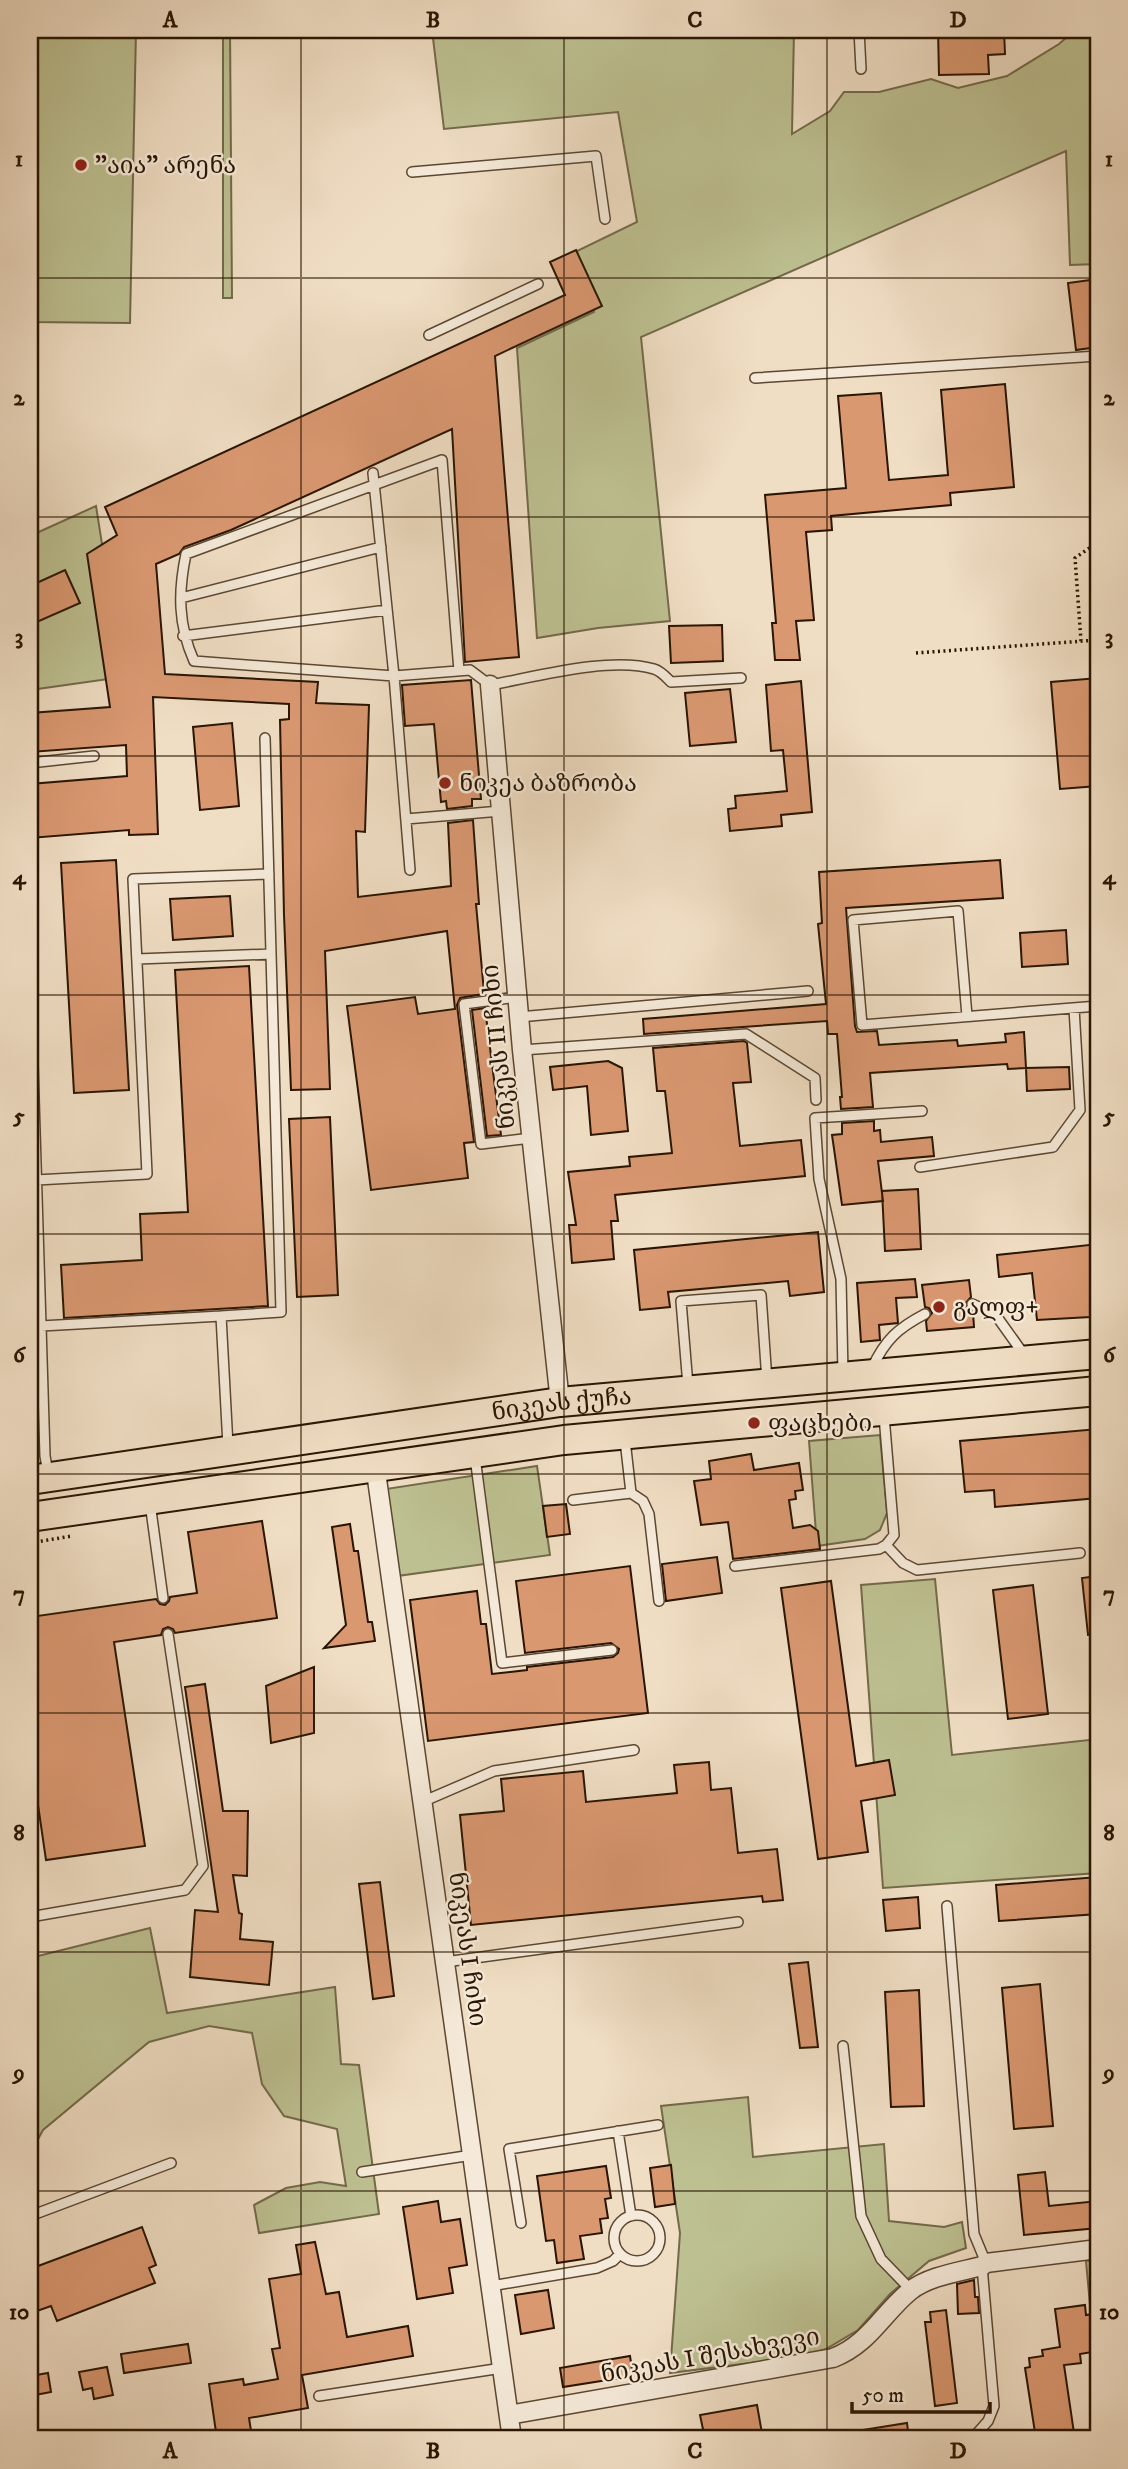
<svg xmlns="http://www.w3.org/2000/svg" width="1128" height="2469" viewBox="0 0 1128 2469" font-family="'IM FELL DW Pica','Noto Serif Georgian',serif">
<style>
.green{fill:#bdc091;stroke:#736a4a;stroke-width:2}
.building{fill:#da9871;stroke:#291502;stroke-width:2}
.lines{fill:none;stroke-linecap:round;stroke-linejoin:round}
.lane-casing{stroke:#5b4732;stroke-width:12}
.street-casing{stroke:#5b4732;stroke-width:21}
.primary-casing{stroke:#291502;stroke-width:32}
.path{stroke:#291502;stroke-width:3.5;stroke-dasharray:2 3.5;stroke-linecap:butt}
.lane{stroke:#f5ead9;stroke-width:9}
.street{stroke:#f5ead9;stroke-width:18}
.primary{stroke:#f0dec4;stroke-width:28}
.grid{fill:none;stroke:#291502;stroke-width:2;stroke-opacity:0.55}
.poi-dot{fill:#8f2418;stroke:#f5ead9;stroke-width:2.5}
.labels{text-anchor:middle;stroke-width:5;stroke-linejoin:round;paint-order:stroke}
.poi-label{font-size:24px;fill:#291502;stroke:#f5ead9;text-anchor:start}
.street-label{font-size:24px;fill:#291502;stroke:#f5ead9}
.neatline{fill:none;stroke:#291502;stroke-width:2.5}
.grid-label{font-size:23px;text-anchor:middle;font-weight:bold;fill:#291502}
</style>
<rect width="100%" height="100%" fill="#f0dec4"/>
<filter id="stains"><feTurbulence type="fractalNoise" baseFrequency=".00286" numOctaves="4"/><feColorMatrix values="0 0 0 0 .2 0 0 0 0 .09 0 0 0 0 .02 0 0 0 .5 -.17"/></filter>
<radialGradient id="worn" r=".72"><stop offset=".6" stop-color="#630" stop-opacity="0"/><stop offset="1" stop-color="#630" stop-opacity=".3"/></radialGradient>
<path class="green" d="M30 30H136L130 323 30 322Z
M223 30H230L232 298H223Z
M432 30H794L792 134 830 111 844 92H879L931 79 958 88 1007 76 1059 44 1075 30H1098V264L1070 265 1066 151 641 337 670 621 598 628 537 638 517 348 594 312 575 252 637 222 618 112 444 129Z
M96 506 123 677 30 690V536Z
M880 1435 887 1513 880 1530 865 1539 817 1546 809 1441Z
M537 1466 550 1555 397 1576 386 1489Z
M935 1579 952 1755 1098 1739V1873L883 1888 861 1585Z
M150 1928 167 2013 335 1987 341 2064 359 2065 379 2214 259 2233 254 2205 286 2188 320 2182 346 2186 337 2129 284 2116 262 2084 252 2033 209 2026 149 2042 43 2130 30 2154V1958Z
M748 2097 753 2157 884 2144 889 2221 944 2227 962 2222 966 2248 929 2261 890 2294 858 2330 826 2349 799 2357 670 2373 680 2233 661 2106Z
M1098 2259V2393L1086 2261Z"/>
<path class="building" d="M938 30H1004L1005 54 988 55 989 74 939 75Z
M576 250 602 306 495 356 519 657 465 662 452 429 231 530 184 547 179 554 156 564 165 674 318 682 316 703 369 705 365 832 356 831 358 897 451 886 448 823 473 820 479 904H476L484 992 483 994 460 998 457 1005 474 1142 464 1143 468 1178 371 1190 347 1006 415 997 418 1014 455 1009 447 931 325 951 330 1089 291 1090 284 915 280 720 289 719V704L153 697 158 834 129 835V830L30 838V784L127 776 126 745 30 752V713L110 707 87 554 117 535 105 507 565 295 550 262Z
M1098 279V347L1076 350 1068 283Z
M1005 384 1014 487 950 493 951 505 831 516 832 530 806 532 814 620 796 621 800 660H775L772 623H776L765 495 846 488 838 396 881 393 889 480 948 475 941 390Z
M65 570 80 603 30 625V586Z
M722 625 723 661 671 663 669 626Z
M1098 678V786L1060 789 1051 682Z
M471 680 481 799H472V806L447 809 446 801 441 802 434 724 405 726 402 685Z
M801 681 812 812 781 815 782 826 730 831 728 809 736 808 735 796 787 791 783 750 771 751 766 685Z
M730 689 736 742 690 746 685 693Z
M232 723 239 806 200 810 193 727Z
M116 860 129 1090 74 1093 61 863Z
M1000 860 1003 898 846 908 855 1026 857 1032 877 1031 879 1045 957 1040 958 1046 1006 1042 1005 1034 1024 1032 1026 1068 1008 1069 1007 1064 870 1073 873 1107 841 1109 840 1097H842L837 1034H828L827 1021 644 1034 643 1019 826 1004 818 924 822 923 819 872Z
M230 896 233 936 173 940 170 899Z
M1066 930 1068 964 1022 967 1020 933Z
M249 966 268 1306 64 1318 61 1265 142 1260 140 1214 188 1212 175 970Z
M485 1008 501 1135 487 1136 472 1010Z
M744 1041 747 1043 751 1082 733 1083 740 1146 801 1140 805 1176 615 1195 618 1221H611L614 1259 572 1263 569 1225H576L568 1172 630 1166 629 1157 672 1153 665 1091H657L653 1048Z
M608 1061 622 1068 628 1131 591 1135 587 1086 553 1090 550 1067Z
M1069 1067 1070 1089 1027 1091 1026 1068Z
M330 1117 338 1295 297 1297 289 1119Z
M874 1121V1131L880 1130 881 1142 932 1137 934 1156 878 1161 883 1201 842 1205 832 1135 842 1134V1123Z
M918 1189 921 1249 885 1251 882 1191Z
M818 1232 824 1292 790 1296 788 1281 668 1292 670 1307 640 1310 634 1250Z
M1098 1244V1277L1091 1293 1090 1317 1037 1320 1032 1273 999 1277 997 1255Z
M915 1279 917 1297 896 1298 898 1323 879 1325 880 1340 861 1342 857 1283Z
M969 1280 971 1297 965 1304 967 1309 973 1312 974 1327 927 1331 926 1321 932 1313 929 1308 925 1307 922 1285Z
M1098 1429V1498L995 1507 994 1490 965 1492 960 1441Z
M751 1454 754 1470 799 1463 803 1490 795 1491 796 1499 789 1500 793 1528 810 1525 818 1531 820 1549 733 1559 728 1522 701 1525 694 1481 711 1479 709 1461Z
M566 1504 570 1534 547 1537 543 1506Z
M262 1521 277 1618 175 1633 173 1629 168 1627 163 1629 161 1635 114 1642 145 1846 46 1860 30 1750V1617L156 1599 160 1604 165 1605 169 1601 170 1597 197 1593 188 1532Z
M350 1524 354 1551H358L368 1622H372L375 1641 324 1648 346 1625 332 1527Z
M717 1557 722 1593 666 1601 662 1564Z
M630 1566 648 1713 428 1741 410 1600 477 1591 481 1624H486L492 1674 527 1670V1667L613 1657 618 1653 619 1649 611 1643 525 1653 516 1581Z
M1098 1576V1634L1088 1635 1082 1578Z
M831 1581 856 1766 889 1760 895 1795 861 1801 868 1852 818 1859 781 1588Z
M1033 1585 1048 1714 1008 1719 993 1590Z
M314 1667V1733L271 1743 266 1686Z
M205 1684 223 1811H248L247 1876 233 1875 239 1913 242 1914 240 1939 273 1942 269 1985 190 1977 195 1910 218 1912 185 1687Z
M709 1762 711 1790 731 1788 738 1853 777 1849 783 1900 763 1902 762 1896 471 1925 460 1815 504 1811 501 1779 583 1771 586 1802 677 1793 674 1765Z
M1098 1877V1914L999 1921 996 1885Z
M380 1882 394 1996 373 1999 359 1884Z
M918 1897 920 1928 886 1931 883 1900Z
M808 1962 818 2047 800 2048 789 1964Z
M1040 1984 1053 2126 1014 2129 1002 1988Z
M919 1990 924 2106 891 2107 885 1992Z
M671 2165 675 2204 655 2207 650 2168Z
M606 2166 611 2198 605 2199 608 2218 600 2219 602 2233 580 2236 584 2259 557 2263 554 2240 546 2241 537 2176Z
M1045 2172 1049 2206 1098 2201V2228L1024 2235 1018 2175Z
M438 2201 441 2222 460 2219 467 2265 449 2268 453 2293 417 2299 403 2207Z
M142 2227 156 2265 149 2268 155 2283 57 2321 51 2306 37 2311 30 2291V2269Z
M315 2242 326 2294 339 2292 347 2337 408 2326 413 2356 302 2375 308 2408 249 2418 252 2437 217 2439 209 2384 243 2379 244 2385 278 2379 272 2349 280 2348 269 2279 301 2274 296 2245Z
M974 2280 975 2297H978L979 2313 958 2314 957 2284Z
M548 2290 554 2328 521 2334 515 2295Z
M1085 2305 1086 2315 1093 2314 1097 2343H1090L1092 2352 1080 2354 1081 2363 1064 2365 1074 2433 1069 2434 1070 2439H1036L1025 2368 1030 2367 1029 2358 1043 2356 1042 2350 1060 2347 1055 2309Z
M946 2310 957 2403 935 2406 925 2322H931L930 2312Z
M188 2344 191 2363 124 2373 121 2354Z
M630 2356 633 2376 563 2387 560 2368Z
M107 2367 113 2395 94 2399 92 2388 83 2390 79 2372Z
M48 2373 51 2392 30 2396V2376Z
M757 2405 763 2439H705L700 2415Z
M907 2423 909 2439H857L856 2431Z"/>
<g class="lines">
<g class="lane-casing">
<path id="lane" d="M859 30 861 69
M412 172 596 156 605 219
M429 335 538 284
M755 378 1098 356
M373 473 394 676 470 670 490 685C535 677 610 656 654 669 661 671 666 677 671 682L741 678
M181 598 381 547
M183 636 387 610
M30 763 94 756
M406 819 501 811
M410 870 394 676 194 661C178 625 178 592 186 554L442 460 459 671
M137 959 271 954
M30 968 45 1456 48 1473
M517 997 464 1004 481 1144 531 1138
M967 1016 958 911 853 920 862 1025 1098 1006
M519 1017 808 991
M522 1050 746 1034 815 1078 816 1100
M920 1167 1053 1147 1080 1110 1074 1008
M36 1180 147 1174 133 879 269 874
M972 1304 995 1314 1025 1356
M221 1316 281 1312 265 738
M41 1326 221 1316 228 1446
M872 1368C885 1340 898 1328 925 1314
M843 1374 841 1279 819 1179 815 1118 922 1111
M688 1386 681 1301 761 1295 767 1381
M625 1440 631 1493 643 1501 649 1514 659 1601
M475 1457 502 1663 612 1650
M573 1500 631 1493
M150 1503 163 1598
M886 1545 903 1563 917 1570 1080 1553
M735 1566 879 1549 886 1545 894 1535 884 1416
M422 1802 494 1771 634 1750
M947 1906 974 2234 986 2263
M30 1917 185 1890 203 1866 168 1634
M445 1962 738 1922
M843 2046 861 2216 881 2259 911 2290
M618 2131 631 2216
M362 2172 472 2155
M614 2238a23 23 0 1 1 46 0a23 23 0 1 1-46 0Z
M30 2216 171 2163
M521 2223 509 2149 658 2125
M491 2286 597 2268 613 2261 620 2254
M319 2396 502 2368
M972 2439 988 2421 994 2406 982 2266
M1097 2439 1098 2437"/>
</g>
<g class="street-casing">
<path id="street" d="M490 685 522 1050 560 1402
M375 1465 512 2439
M509 2415 833 2358C869 2344 882 2314 910 2291 929 2276 959 2272 982 2266L986 2263 1098 2249"/>
</g>
<g class="primary-casing">
<g id="primary">
<path id="s1" d="M30 1480 560 1402 1098 1354"/>
<path d="M30 1517 564 1440 1098 1391"/>
</g>
</g>
<path class="path" d="M1081 641 1075 558 1098 542
M916 653 1098 640
M30 1543 72 1536"/>
<use href="#lane" class="lane"/>
<use href="#street" class="street"/>
<use href="#primary" class="primary"/>
</g>
<path class="grid" d="M301 30V2439M564 30V2439M827 30V2439M30 278H1098M30 517H1098M30 756H1098M30 995H1098M30 1234H1098M30 1474H1098M30 1713H1098M30 1952H1098M30 2191H1098"/>
<g class="poi-dot">
<circle cx="81" cy="165" r="7"/>
<circle cx="445" cy="783" r="7"/>
<circle cx="939" cy="1307" r="7"/>
<circle cx="754" cy="1423" r="7"/>
</g>
<g class="labels">
<g class="poi-label">
<text x="95" y="173">"აია" არენა</text>
<text x="459" y="791">ნიკეა ბაზრობა</text>
<text x="953" y="1315">გალფ+</text>
<text x="768" y="1431">ფაცხები</text>
</g>
<g class="street-label">
<text transform="translate(498 1047) rotate(-96)" y="8">ნიკეას II ჩიხი</text>
<text dy="8" stroke="none"><textPath href="#s1" startOffset="537">ნიკეას ქუჩა</textPath></text>
<text transform="translate(468 1949) rotate(82)" y="8">ნიკეას I ჩიხი</text>
<text transform="translate(710 2355) rotate(-10)" y="8">ნიკეას I შესახვევი</text>
</g>
</g>
<rect width="1128" height="2469" fill="none" stroke="#f0dec4" stroke-width="77"/>
<path d="M852 2402v10h138v-10" fill="none" stroke="#291502" stroke-width="3.5"/>
<text x="862" y="2402" font-size="21" fill="#291502" stroke="#f5ead9" stroke-width="5" paint-order="stroke">50 m</text>
<rect x="38" y="38" width="1052" height="2392" class="neatline"/>
<g class="grid-label">
<text x="170" y="27">A</text>
<text x="433" y="27">B</text>
<text x="695" y="27">C</text>
<text x="958" y="27">D</text>
<text x="19" y="166">1</text>
<text x="1109" y="166">1</text>
<text x="19" y="405">2</text>
<text x="1109" y="405">2</text>
<text x="19" y="644">3</text>
<text x="1109" y="644">3</text>
<text x="19" y="884">4</text>
<text x="1109" y="884">4</text>
<text x="19" y="1123">5</text>
<text x="1109" y="1123">5</text>
<text x="19" y="1362">6</text>
<text x="1109" y="1362">6</text>
<text x="19" y="1601">7</text>
<text x="1109" y="1601">7</text>
<text x="19" y="1840">8</text>
<text x="1109" y="1840">8</text>
<text x="19" y="2080">9</text>
<text x="1109" y="2080">9</text>
<text x="19" y="2319">10</text>
<text x="1109" y="2319">10</text>
<text x="170" y="2458">A</text>
<text x="433" y="2458">B</text>
<text x="695" y="2458">C</text>
<text x="958" y="2458">D</text>
</g>
<rect width="100%" height="100%" filter="url(#stains)"/>
<rect width="100%" height="100%" fill="url(#worn)"/>
</svg>
